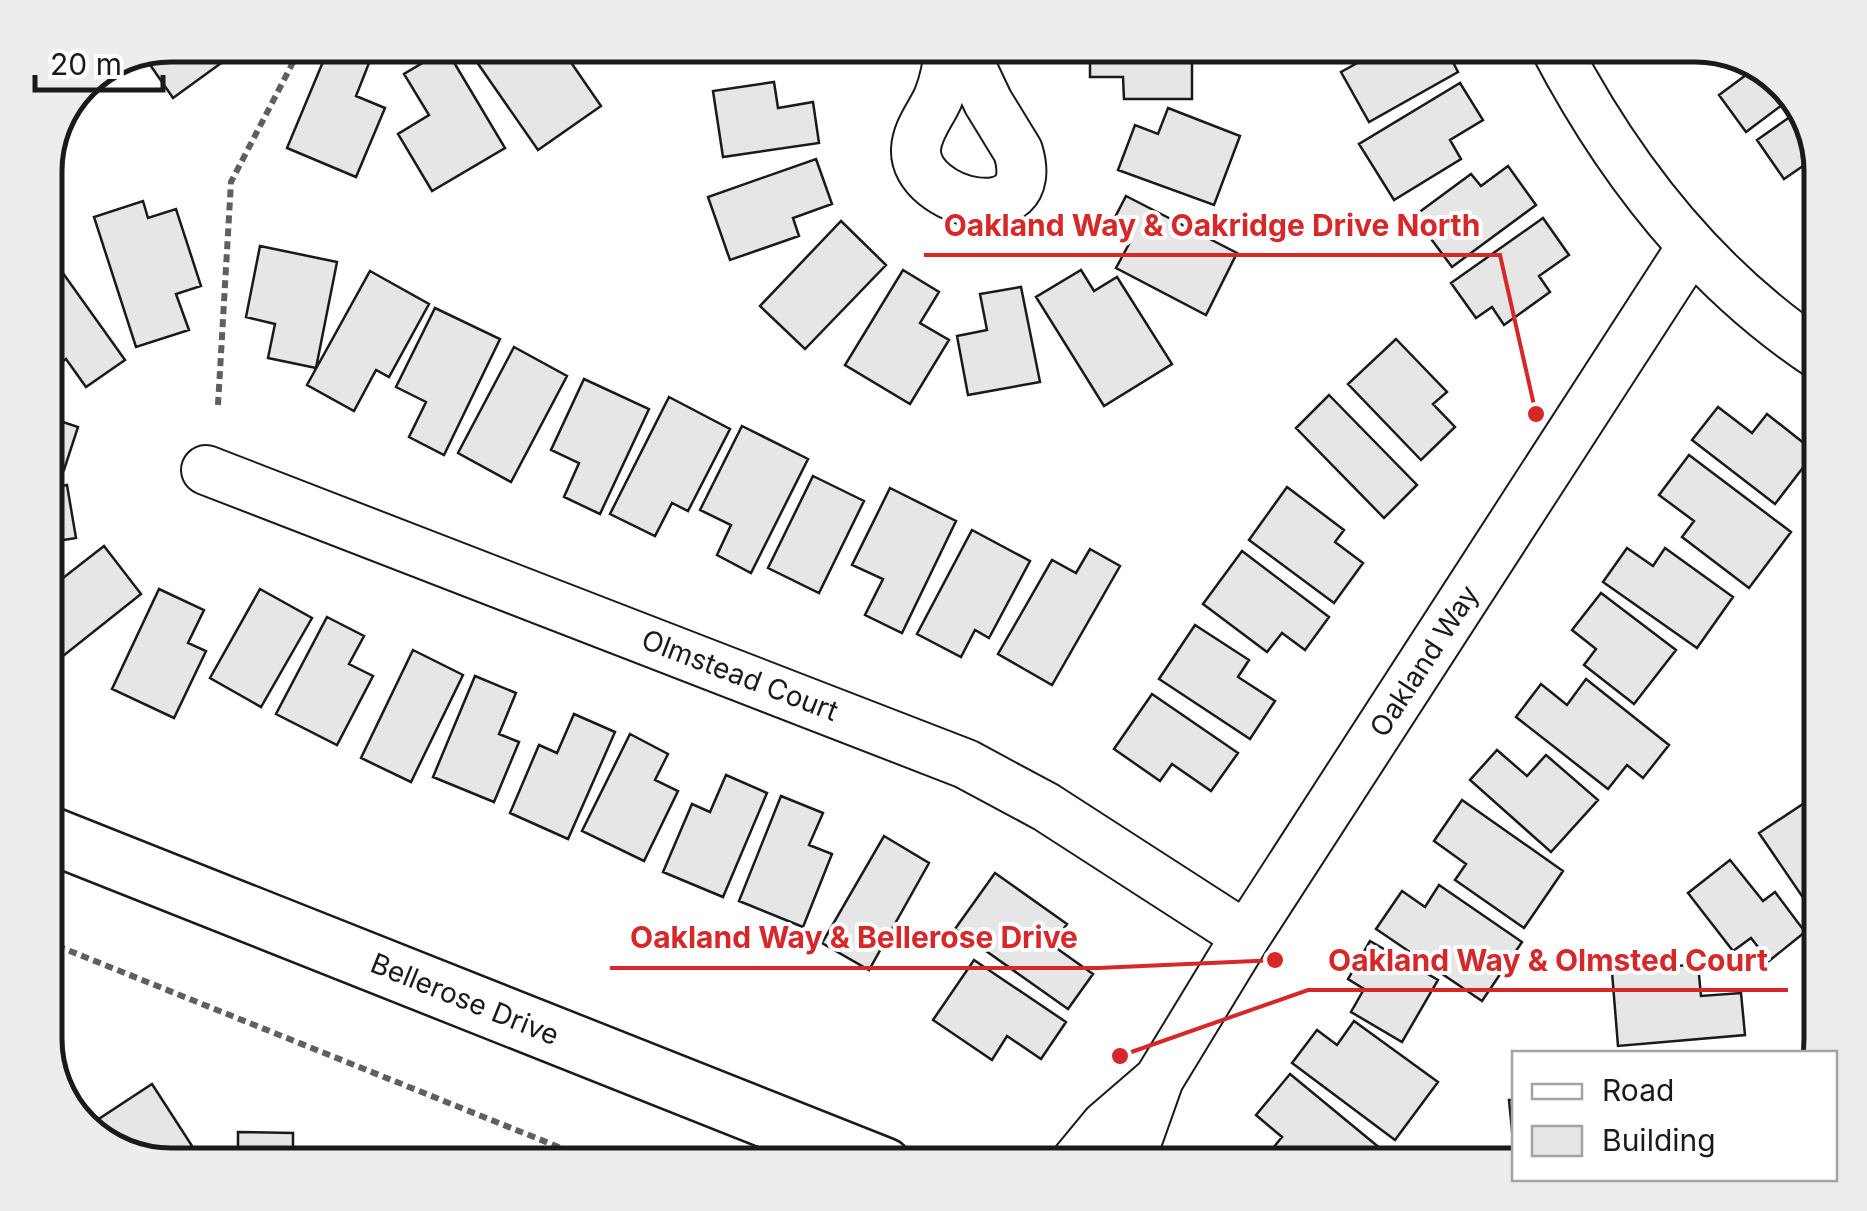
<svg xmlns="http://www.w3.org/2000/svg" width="1867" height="1211" viewBox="0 0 1867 1211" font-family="Inter,sans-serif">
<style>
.building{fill:#e6e6e6;stroke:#1a1a1a;stroke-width:2.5}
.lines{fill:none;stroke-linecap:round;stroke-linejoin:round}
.minor-casing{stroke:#1a1a1a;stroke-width:52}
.major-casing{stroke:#1a1a1a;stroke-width:60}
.path{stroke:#5f5f5f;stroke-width:6;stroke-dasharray:8 5;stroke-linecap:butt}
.minor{stroke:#fff;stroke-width:48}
.major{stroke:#fff;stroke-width:55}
.labels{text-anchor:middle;stroke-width:8;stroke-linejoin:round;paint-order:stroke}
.street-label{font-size:28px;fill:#1a1a1a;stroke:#fff}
.rim{fill:none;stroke:#1a1a1a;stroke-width:5}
.leader{fill:none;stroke:#d62828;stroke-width:4}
.callout-dot{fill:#d62828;stroke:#fff;stroke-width:4}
.callout-label{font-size:30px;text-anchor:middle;font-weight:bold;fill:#d62828;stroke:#fff;stroke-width:8;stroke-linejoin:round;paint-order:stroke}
</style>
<rect width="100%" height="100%" fill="#fff"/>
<path class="building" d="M171 45H246L173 98 144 56Z
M330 45H342L371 58 356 96 385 108 356 177 287 148Z
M465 45H559L601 106 538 150Z
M713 45H833V55L713 60Z
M1090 45H1192V99H1124L1123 77H1090Z
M1390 45H1444L1458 72 1369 122 1341 72Z
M446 49 505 148 432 191 398 134 429 115 404 74Z
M1739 58 1765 66 1794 96 1746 132 1719 95 1750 72Z
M774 82 778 108 813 102 819 143 723 157 713 91Z
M1460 83 1483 120 1450 140 1461 159 1394 200 1359 144Z
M1804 107 1819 155 1784 179 1757 140Z
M1168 108 1240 136 1214 205 1118 170 1135 125 1158 134Z
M816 159 832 204 793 218 799 236 730 260 708 197Z
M1508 166 1536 205 1452 267 1414 216 1471 174 1481 186Z
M1126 196 1237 253 1206 315 1116 268 1129 244 1107 233Z
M143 201 148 218 176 209 201 286 176 294 189 330 136 347 94 217Z
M1543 218 1569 255 1539 276 1550 292 1504 325 1492 307 1476 318 1451 283Z
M841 221 886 265 805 349 760 306Z
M260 246 337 262 316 368 268 358 275 324 246 317Z
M45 248 125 360 86 387 66 359 45 374Z
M903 270 939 292 920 323 949 340 910 404 845 365Z
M1081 270 1094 291 1117 277 1172 364 1104 406 1036 297Z
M370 271 429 304 389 377 376 370 354 411 307 385Z
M1021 287 1040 382 968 395 957 336 987 330 980 294Z
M435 308 500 339 444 455 409 437 426 402 396 387Z
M1396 339 1447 392 1433 404 1455 427 1421 460 1348 384Z
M514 347 567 376 511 482 458 453Z
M584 379 649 409 600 514 564 497 579 463 551 450Z
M1329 395 1417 485 1384 518 1296 428Z
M669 397 730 429 688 511 672 503 655 536 610 514Z
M1718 407 1752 433 1767 414 1815 452 1775 504 1692 440Z
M45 416 78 427 64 470 45 464Z
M742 426 808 459 751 573 717 555 731 525 700 510Z
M1689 455 1791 532 1749 588 1682 537 1694 521 1659 495Z
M813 476 864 501 819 593 768 568Z
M67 485 76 538 45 543V489Z
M1287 487 1344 530 1335 542 1363 563 1334 603 1249 540Z
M890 488 956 521 902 633 865 615 883 579 852 565Z
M972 530 1030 561 989 638 975 630 961 657 917 634Z
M104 546 141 594 48 668 45 663V592Z
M1627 548 1653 566 1665 548 1733 597 1697 648 1603 582Z
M1090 549 1120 566 1052 685 998 654 1052 560 1076 573Z
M1242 551 1329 617 1305 650 1282 633 1267 652 1203 604Z
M159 589 204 610 188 643 206 651 174 718 112 689Z
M260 589 312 618 261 707 210 678Z
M1601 593 1676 650 1634 704 1584 665 1596 649 1572 630Z
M327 617 364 636 349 664 373 676 337 745 276 714Z
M1195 625 1249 660 1238 677 1275 701 1250 739 1159 679Z
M413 650 463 675 411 782 361 758Z
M475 676 516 693 499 734 519 742 494 802 433 777Z
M1586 679 1669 745 1643 778 1627 765 1608 789 1516 717 1541 684 1567 705Z
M1152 694 1238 753 1211 791 1172 764 1160 781 1114 749Z
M574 714 615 732 568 839 510 813 539 745 557 753Z
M630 734 668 754 655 780 678 791 644 861 582 831Z
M1497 750 1527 776 1546 755 1598 800 1551 852 1470 780Z
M726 775 767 793 723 897 663 872 692 804 710 812Z
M1818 794 1822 800 1821 924 1759 833Z
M781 796 823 813 809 845 832 854 803 927 739 901Z
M1462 800 1563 871 1524 928 1455 880 1466 864 1434 841Z
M884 836 929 863 869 970 822 943Z
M1730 860 1763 901 1775 892 1805 932 1769 961 1751 938 1733 951 1688 893Z
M995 873 1067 924 1052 945 1093 974 1068 1009 955 929Z
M1439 885 1522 942 1482 1001 1376 929 1402 891 1425 907Z
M1370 941 1438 980 1402 1042 1351 1012 1364 989 1348 979Z
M974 960 1066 1022 1041 1059 1007 1036 992 1060 933 1020Z
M1698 964 1701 996 1741 993 1745 1035 1618 1046 1612 972Z
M1354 1021 1438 1082 1395 1140 1292 1063 1317 1030 1337 1045Z
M1290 1074 1387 1154 1377 1166H1293L1273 1148 1282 1137 1256 1115Z
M152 1084 205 1166H171L102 1145 85 1128Z
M1509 1100H1514V1151Z
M238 1132 293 1133V1166H238Z
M355 1153 382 1166H349Z"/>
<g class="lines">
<g class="minor-casing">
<path id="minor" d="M950 45C948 63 945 81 938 98 931 114 917 130 916 149 913 204 1044 235 1018 151L988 102 961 45
M1554 45C1618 168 1705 280 1822 357
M206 470 966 764 1046 807 1246 936
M1072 1166 1105 1126 1156 1082
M1121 1166 1137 1141 1159 1079 1246 936 1692 246"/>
</g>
<g class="major-casing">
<path id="major" d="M45 833 884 1166"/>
</g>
<path class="path" d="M218 405 231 182 302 45
M45 941 606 1166"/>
<use href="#minor" class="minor"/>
<use href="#major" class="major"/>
</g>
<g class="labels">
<g class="street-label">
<text transform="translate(1424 661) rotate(-57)" y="10">Oakland Way</text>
<text transform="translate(740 675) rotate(21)" y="10">Olmstead Court</text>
<text transform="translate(465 999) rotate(22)" y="10">Bellerose Drive</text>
</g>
</g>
<path d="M0 0H1867V1211H0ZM171 62H1695A109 109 0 0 1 1804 171V1039A109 109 0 0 1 1695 1148H171A109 109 0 0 1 62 1039V171A109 109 0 0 1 171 62Z" fill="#ededed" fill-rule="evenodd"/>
<path class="rim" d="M171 62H1695A109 109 0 0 1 1804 171V1039A109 109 0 0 1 1695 1148H171A109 109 0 0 1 62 1039V171A109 109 0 0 1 171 62Z"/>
<path class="leader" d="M1536 414L1500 255H924M1275 960L1098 968H610M1120 1056L1308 990H1788"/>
<g class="callout-dot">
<circle cx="1536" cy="414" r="10"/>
<circle cx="1275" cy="960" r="10"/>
<circle cx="1120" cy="1056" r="10"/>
</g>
<g class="callout-label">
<text x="1212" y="236">Oakland Way &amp; Oakridge Drive North</text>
<text x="854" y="948">Oakland Way &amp; Bellerose Drive</text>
<text x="1548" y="971">Oakland Way &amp; Olmsted Court</text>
</g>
<rect x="1512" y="1051" width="325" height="130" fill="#ffffff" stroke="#a3a3a3" stroke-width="2.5"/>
<rect x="1532" y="1084" width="50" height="15" fill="#ffffff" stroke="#a3a3a3" stroke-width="2.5"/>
<text x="1602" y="1101" font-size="30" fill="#1a1a1a">Road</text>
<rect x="1532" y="1126" width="50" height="30" fill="#e6e6e6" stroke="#a3a3a3" stroke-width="2.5"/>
<text x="1602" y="1151" font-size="30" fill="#1a1a1a">Building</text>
<path d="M35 75v15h128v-15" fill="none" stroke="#1a1a1a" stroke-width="5"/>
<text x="50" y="75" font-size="30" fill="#1a1a1a" stroke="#ffffff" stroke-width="8" paint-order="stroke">20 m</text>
</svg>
